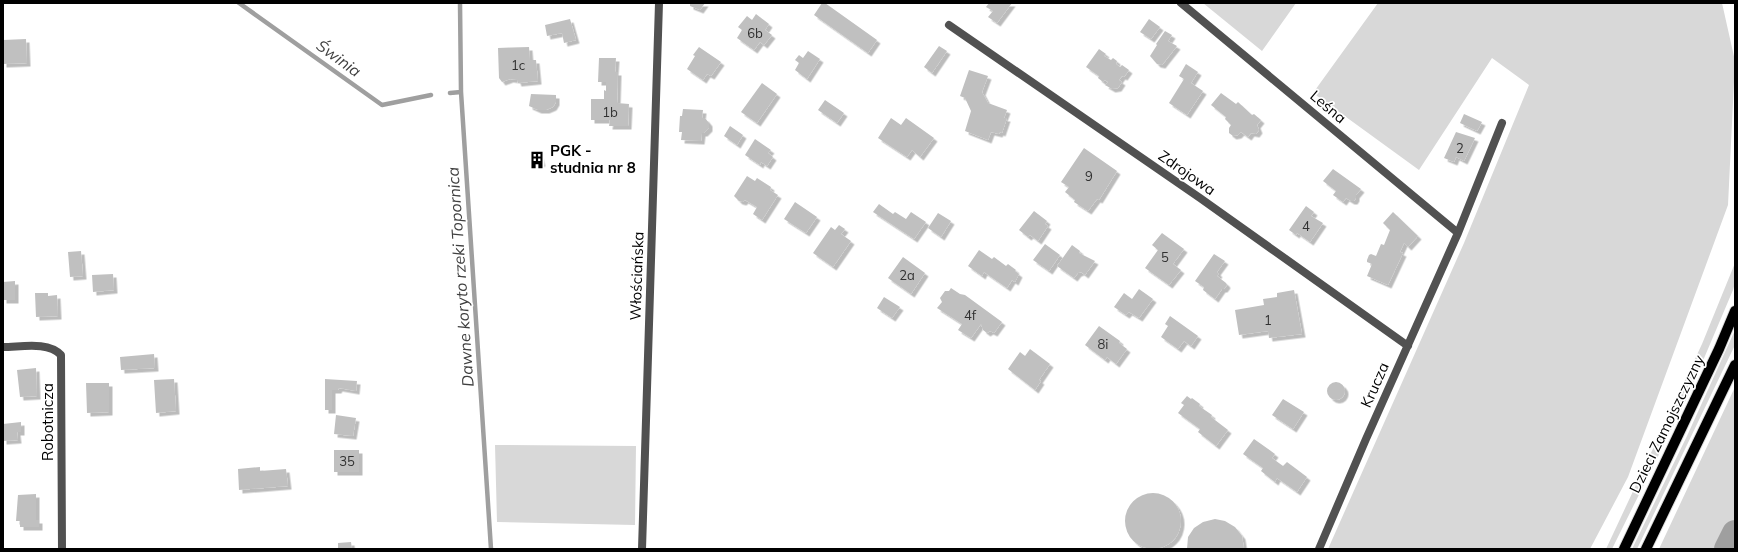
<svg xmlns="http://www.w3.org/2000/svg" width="1738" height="552" viewBox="0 0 1738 552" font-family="Mulish,sans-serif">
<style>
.green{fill:#d8d8d8}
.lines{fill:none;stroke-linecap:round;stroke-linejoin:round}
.stream{stroke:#9f9f9f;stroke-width:4.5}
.river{stroke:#9f9f9f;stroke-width:26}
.building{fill:#c0c0c0;filter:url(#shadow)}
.primary-casing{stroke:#dbdbdb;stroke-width:12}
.street{stroke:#515151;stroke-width:8}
.primary{stroke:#000;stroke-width:10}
.labels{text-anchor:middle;stroke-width:3.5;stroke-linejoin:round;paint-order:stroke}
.number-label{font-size:13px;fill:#303030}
.street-label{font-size:15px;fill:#000;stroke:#fff}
.poi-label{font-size:15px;font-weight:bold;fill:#000;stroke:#fff;text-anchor:start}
.water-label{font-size:16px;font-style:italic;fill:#404040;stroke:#fff}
</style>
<defs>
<filter id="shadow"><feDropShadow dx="3.5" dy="3.5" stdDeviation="0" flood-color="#0004"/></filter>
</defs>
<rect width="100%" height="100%" fill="#fff"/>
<path class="green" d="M1203 3H1296L1262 51Z
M1378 3H1722L1735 61 1728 205 1628 477 1590 549H1328L1464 243 1529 85 1492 58 1419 170 1313 93Z
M1735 263V283L1733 290 1688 396 1612 549H1606L1702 344Z
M1735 330V345L1637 549H1632L1687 436Z
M1735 387V549H1659Z
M495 445 636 446 635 525 497 522Z"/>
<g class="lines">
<path class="stream" d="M239 3 382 105 431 95
M460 3 461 92 491 549
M450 93 461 92"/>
<path class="river" d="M1727 549 1735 533"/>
</g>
<path class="building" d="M690 3H705L700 10 690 6Z
M822 3H825L877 40 868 53 814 15Z
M989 3H1012L997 23 988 17 993 11 986 7Z
M756 14 769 24 765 30 772 35 764 45 760 42 754 50 737 38 742 30 738 27 747 16 752 20Z
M570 19 576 40 564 43 562 33 547 36 545 25Z
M1149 19 1160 27 1151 39 1140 32Z
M1165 31 1172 35 1168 41 1177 46 1162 65 1157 64 1150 56 1157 45 1156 44Z
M26 39 27 63 3 64V40Z
M939 46 947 51 932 73 924 67Z
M529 47 530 60H536L538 81 518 83 517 80 510 79 502 82 499 78 498 48Z
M699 47 721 62 711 76 707 74 703 80 687 69 695 56 693 55Z
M1099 49 1106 54 1104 56 1111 60 1113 58 1117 61 1116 64 1120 67 1122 65 1129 70 1124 77 1122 76 1119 80 1122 82 1118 88 1112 89 1105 85 1108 82 1105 80 1103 82 1098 78 1099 76 1086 67Z
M808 51 820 59 807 79 795 70 799 63 795 60 799 55 803 58Z
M599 58H616L615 72H618L617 103 629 104 628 126H609L610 120H591V99H604V90L606 91V82H598Z
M1186 64 1198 72 1191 83 1203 91 1187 115 1169 103 1184 79 1179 76Z
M969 70 988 76 982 92 988 103 1007 110 1004 118H1007L1002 133 1000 132 999 134 991 132 988 140 965 131 971 111 965 98 960 96Z
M762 83 777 94 757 123 741 112Z
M1221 93 1236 104 1238 102 1252 115 1254 114 1261 120 1257 125 1259 130 1256 134 1251 133 1248 137 1241 132 1238 135 1233 136 1229 133V128L1231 125 1225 119 1226 117 1211 105Z
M531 94 556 95V102L553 107 546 110H538L529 106Z
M825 100 844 113 837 123 818 110Z
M683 109 703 110 702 118H705L709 123V128L704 133H702L701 141 681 140 682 132H679L680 116H682Z
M1464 114 1482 122 1477 131 1460 123Z
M891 118 901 125 906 118 934 138 920 157 912 150 907 157 878 138Z
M730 126 743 135 737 145 724 136Z
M1456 132 1475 138 1464 161 1456 157 1454 162 1444 158Z
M755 139 771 150 768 153 773 157 767 166 761 162 760 165 745 155Z
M1084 148 1117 171 1099 200 1097 199 1088 211 1074 202 1075 200 1065 192 1069 187 1061 182Z
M540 155 542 163 535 165 532 157Z
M1333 169 1361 189 1356 195V198L1354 201H1351L1346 198 1343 202 1333 195 1336 191 1323 181Z
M747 176 755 181 757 178 771 187 770 190 778 195 762 220 753 214 757 207 745 200 743 202 739 201 734 196Z
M795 202 817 217 806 233 784 219Z
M879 204 893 214 895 212 906 219 911 212 926 222 914 239 873 212Z
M1306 206 1314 212 1311 216 1323 223 1310 242 1297 233 1296 235 1289 230Z
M1034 211 1047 221 1045 224 1048 226 1038 241 1030 235 1028 237 1019 230Z
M1393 212 1418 236 1408 247 1404 243 1400 252 1403 253 1388 285 1367 276 1372 264 1367 262V260L1369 255 1371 254 1376 256 1381 244 1384 245 1390 230 1383 223Z
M938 213 951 221 941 237 928 228Z
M839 225 845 229 841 234 851 241 833 267 813 253 831 227 835 230Z
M1162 233 1184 249 1173 264 1181 270 1169 285 1145 268 1158 250 1152 245Z
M1045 244 1060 255 1049 271 1033 260Z
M1072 245 1080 251 1079 253 1095 261 1085 275 1081 272 1078 273 1074 278 1057 266Z
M979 250 992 259 994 257 1006 266 1008 264 1016 270 1015 271 1019 274 1015 282 1012 280 1007 288 984 272 982 276 968 266Z
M81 251 83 276 70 277 68 252Z
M1214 254 1225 261 1217 272 1219 274 1217 276 1226 283 1227 285 1224 289H1222L1215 299 1203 290 1204 287 1195 281Z
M903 257 925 273 911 294 888 278Z
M113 274 114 290 93 292 92 275Z
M15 281V300H3V282Z
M951 288 960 294 965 295 1002 322 994 333 990 331 987 333 983 330 981 324 971 338 958 330 962 324 937 308 942 302 940 298 945 291H949Z
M1139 289 1153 299 1139 318 1129 312 1126 315 1114 307 1124 293 1132 299Z
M1294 290 1302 334 1269 338 1268 331 1239 335 1235 310 1264 305 1263 299 1277 297V293Z
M35 293H48V296L57 295 58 316 36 317Z
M884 297 900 307 892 318 877 308Z
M1170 316 1198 336 1191 346 1184 341 1178 349 1161 337 1168 326 1165 324Z
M1099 326 1120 341 1119 343 1127 349 1116 364 1107 357 1105 360 1085 345Z
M1030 349 1050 364 1039 380 1041 381 1035 390 1008 369 1020 352 1025 356Z
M154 354 155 368 121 370 120 357Z
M36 368 37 396 20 397 17 370Z
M174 379 176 411 156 413 154 380Z
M325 379 357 381 356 391 339 388 338 390H332V410H325Z
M1327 391a9 9 0 1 1 18 0a9 9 0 1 1-18 0Z
M86 383H109V412L87 413Z
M1187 396 1191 399 1192 398 1200 404 1199 406 1212 415 1211 417 1228 430 1216 446 1198 432 1200 429 1178 413 1184 405 1181 403Z
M1283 399 1304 412 1293 429 1272 415Z
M336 415 356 418 353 436 334 434Z
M21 422V432H17L18 440 3 441V424Z
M1254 439 1275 454 1272 458 1283 466 1287 462 1307 477 1297 492 1277 478 1275 482 1261 471 1263 468 1243 454Z
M334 450H359V472H334Z
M260 467V471L286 469 288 486 239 490 238 469Z
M1125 521a28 28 0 1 1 56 0a28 28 0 1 1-56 0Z
M36 494V520H39V527H20V521H16L18 495Z
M1215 519 1225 521 1235 527 1242 536 1244 549H1187L1188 537 1194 528 1203 522Z
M351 542 352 549H338V543Z"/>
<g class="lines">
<g class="primary-casing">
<path id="primary" d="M1624 549 1719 349 1735 311
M1646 549 1735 365"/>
</g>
<path class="street" d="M1181 3 1458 233
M949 25 1200 198 1408 346
M3 347C21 347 48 341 61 355L62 549
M642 549 659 3
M1319 549 1366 439 1458 233 1502 123"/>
<use href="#primary" class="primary"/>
</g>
<defs>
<g id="building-bare" transform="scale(1.38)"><path d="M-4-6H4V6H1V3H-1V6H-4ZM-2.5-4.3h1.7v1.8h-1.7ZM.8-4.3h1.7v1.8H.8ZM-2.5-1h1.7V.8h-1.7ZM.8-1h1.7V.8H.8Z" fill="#000" stroke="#fff" stroke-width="2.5" paint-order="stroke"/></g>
</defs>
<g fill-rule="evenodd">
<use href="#building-bare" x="537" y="160"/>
</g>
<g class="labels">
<g class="number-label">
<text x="755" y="38">6b</text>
<text x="518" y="70">1c</text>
<text x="610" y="117">1b</text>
<text x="1460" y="153">2</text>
<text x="1089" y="181">9</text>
<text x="1306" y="231">4</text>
<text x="1165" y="262">5</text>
<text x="907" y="280">2a</text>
<text x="970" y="320">4f</text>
<text x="1268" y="325">1</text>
<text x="1103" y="349">8i</text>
<text x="347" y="466">35</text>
</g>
<g class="street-label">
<text transform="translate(1328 107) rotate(40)" y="5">Leśna</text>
<text transform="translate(1187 173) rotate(35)" y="5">Zdrojowa</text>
<text transform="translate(637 276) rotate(-88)" y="5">Włościańska</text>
<text transform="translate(1375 385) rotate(-66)" y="5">Krucza</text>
<text transform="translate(48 422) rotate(-90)" y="5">Robotnicza</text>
<text transform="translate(1667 424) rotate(-64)" y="5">Dzieci Zamojszczyzny</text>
</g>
<g class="poi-label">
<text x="550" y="156">PGK -<tspan x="550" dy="17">studnia nr 8</tspan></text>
</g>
<g class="water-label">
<text transform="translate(339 58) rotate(36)" y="6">Świnia</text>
<text transform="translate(460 277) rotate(-94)" y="6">Dawne koryto rzeki Topornica</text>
</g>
</g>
<rect width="1738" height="552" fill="none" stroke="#000000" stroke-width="8"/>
</svg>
